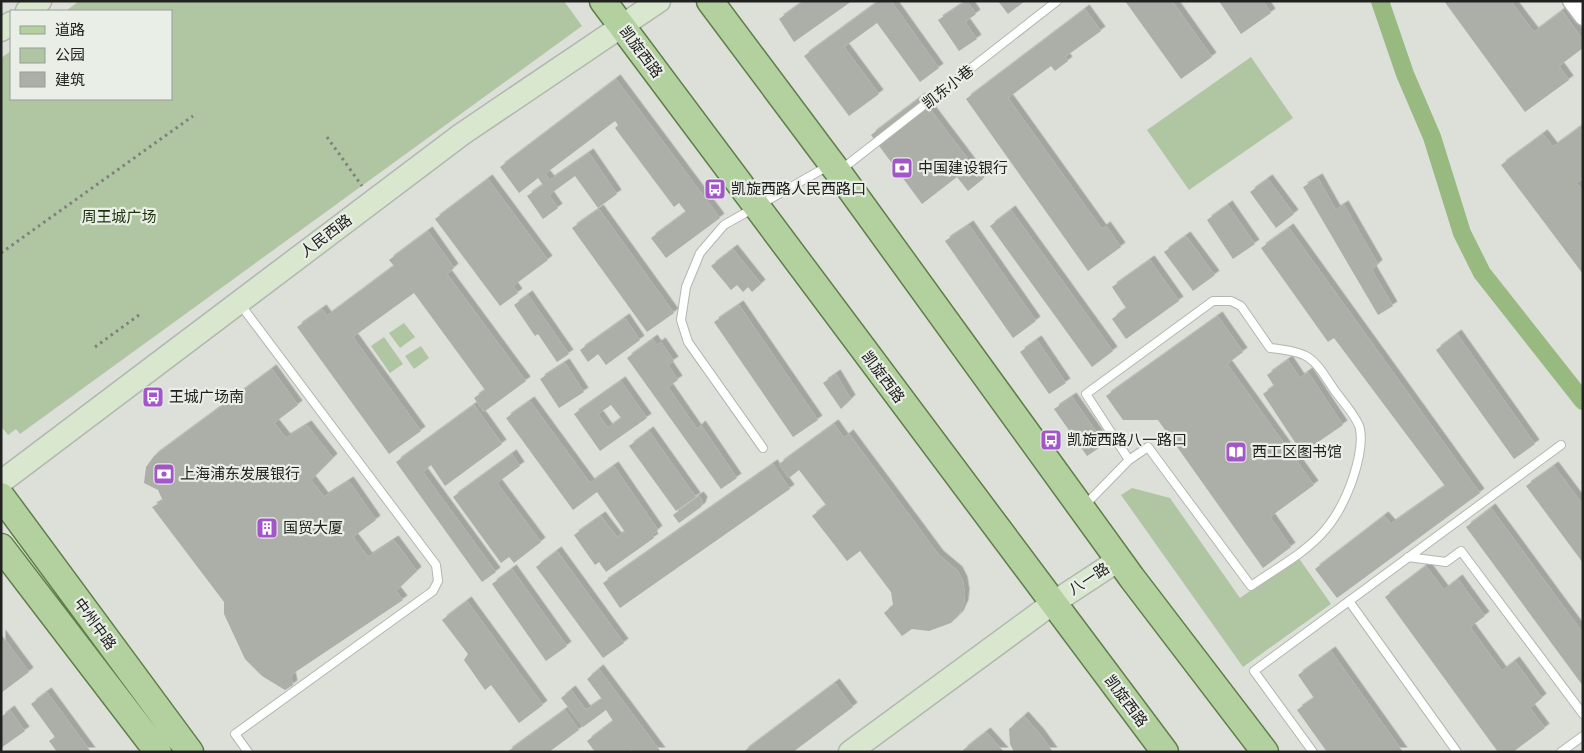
<svg xmlns="http://www.w3.org/2000/svg" width="1584" height="753" viewBox="0 0 1584 753" font-family="Barlow,'Noto Sans SC',sans-serif">
<style>
.green{fill:#b0c5a2}
.lines{fill:none;stroke-linecap:round;stroke-linejoin:round}
.canal{stroke:#98ba81;stroke-width:18}
.building{fill:#abafa8;fill-rule:evenodd;filter:url(#shadow)}
.lane-casing{stroke:#b2b7b0;stroke-width:10}
.street-casing{stroke:#b2b7b0;stroke-width:19}
.secondary-casing{stroke:#b2b7b0;stroke-width:25}
.primary-casing{stroke:#5f7e49;stroke-width:29}
.path{stroke:#7f817d;stroke-width:3;stroke-dasharray:2.5 4;stroke-linecap:butt}
.lane{stroke:#fff;stroke-width:8}
.street{stroke:#fff;stroke-width:16}
.secondary{stroke:#d9e7cf;stroke-width:22}
.primary{stroke:#b3d09f;stroke-width:26}
.labels{text-anchor:middle;stroke-width:4.5;stroke-linejoin:round;paint-order:stroke}
.street-label{font-size:15px;fill:#212220;stroke:#e9eee6}
.poi-label{font-size:15px;fill:#212220;stroke:#e9eee6;text-anchor:start}
.park-label{font-size:15px;fill:#1c3209;stroke:#e9eee6}
</style>
<defs>
<filter id="shadow"><feDropShadow dx="4.5" dy="-4.5" stdDeviation="0" flood-color="#0004"/></filter>
</defs>
<rect width="100%" height="100%" fill="#dce0d9"/>
<path class="green" d="M79 1H564L582 26 20 434 16 429 8 435 1 426V58L11 51V99H171V11H66Z
M1251 57 1293 118 1189 190 1147 130Z
M404 323 415 337 400 348 389 333Z
M384 337 403 364 390 373 371 346Z
M421 346 429 358 414 369 405 356Z
M1132 488 1170 498 1240 598 1298 557 1331 604 1243 667 1121 495Z"/>
<g class="lines">
<path class="canal" d="M1380 1 1405 74 1432 137 1462 233 1482 273 1583 401"/>
</g>
<path class="building" d="M804 1H852L794 42 779 19Z
M879 1H891L939 68 920 82 877 23 844 47 879 94 849 116 804 56Z
M967 1 976 14 965 22 977 39 959 51 938 20Z
M998 1H1025L1008 14Z
M1125 1H1172L1212 57 1181 79Z
M1219 1H1263L1271 13 1241 34Z
M1444 1H1515L1512 3 1534 32 1562 11 1583 40V48L1559 66 1569 80 1525 112Z
M1085 9 1101 31 1065 57 1068 61 1055 71 1051 66 1008 98 1102 229 1106 226 1121 247 1088 271 966 99Z
M616 79 720 218 666 258 651 238 686 212 679 203 674 207 615 128 618 125 615 121 545 174 550 180 589 153 617 194 598 208 575 176 549 195 558 208 543 219 527 196 543 185 538 178 519 193 500 167Z
M921 97 983 179 968 191 957 177 922 204 871 135Z
M1583 125V178L1576 183 1583 191V274L1501 165 1543 134 1553 147Z
M1318 178 1336 210 1344 205 1378 264 1372 270 1393 306 1378 315 1303 187Z
M488 179 548 260 513 286 518 293 500 306 435 219Z
M1268 179 1294 214 1276 228 1250 192Z
M1228 205 1255 244 1233 259 1207 220Z
M599 209 674 313 647 332 572 228Z
M1011 210 1113 351 1092 367 990 226Z
M969 225 1036 321 1013 338 945 241Z
M1289 228 1480 493 1337 598 1315 569 1384 516 1391 524 1445 486 1334 338 1328 342 1261 248Z
M428 231 454 268 447 274 526 381 484 412 474 398 485 390 414 293 353 337 421 431 389 454 297 327 322 309 327 316 394 266 389 260Z
M1186 236 1215 275 1193 291 1164 252Z
M733 249 761 284 752 292 748 287 743 292 737 285 731 290 711 266Z
M1150 260 1179 301 1126 339 1112 319 1126 308 1112 287Z
M528 295 569 354 557 362 538 334 535 336 514 305Z
M739 305 818 420 793 437 714 322Z
M1218 316 1243 352 1227 364 1314 485 1270 517 1291 547 1263 568 1158 420H1123L1106 396Z
M625 318 640 340 606 365 598 354 588 362 580 350Z
M1457 334 1535 444 1514 459 1436 350Z
M653 339 657 345 661 342 674 361 668 365 678 380 668 387 697 429 701 425 737 478 721 489 627 358Z
M1037 340 1066 383 1049 394 1020 352Z
M1288 360 1300 378 1308 372 1343 425 1302 453 1263 394 1274 386 1267 375Z
M565 363 584 392 559 408 540 379Z
M272 369 298 405 274 423 286 438 307 425 333 458 311 480 324 497 349 481 376 520 353 537 368 557 394 540 417 571 396 591 403 600 291 675 293 685 285 690 262 676 245 659 224 614V602L152 507 163 501 158 490 144 483 146 467 154 456Z
M836 374 851 399 841 409 823 383Z
M621 381 647 418 600 451 574 414ZM611 405 621 418 608 428 598 414Z
M1072 397 1105 444 1087 456 1054 409Z
M530 401 590 483 614 466 658 530 652 535 654 538 606 572 599 562 595 565 574 535 601 516 617 537 625 532 597 492 573 510 506 418Z
M474 405 502 444 445 486 431 465 423 472 496 572 482 582 396 462Z
M834 424 844 438 849 434 939 555 958 571 963 581 965 593 964 604 959 615 951 623 929 631 912 629 902 636 884 613 893 605 891 592 860 551 847 561 812 516 826 505 799 470 789 478 779 464Z
M649 431 696 497 676 511 629 446Z
M512 454 520 466 497 483 541 542 514 563 509 557 501 563 453 497Z
M773 464 790 489 620 608 603 583Z
M1554 466 1583 505V563L1526 486Z
M699 496 703 501 701 507 679 523 673 515Z
M1491 508 1583 633V686L1466 527Z
M557 551 624 643 603 658 536 567Z
M1426 566 1444 590 1458 579 1485 616 1470 627 1502 671 1515 661 1542 698 1530 708 1545 728 1513 752H1498L1385 597Z
M512 569 567 646 546 661 492 584Z
M467 601 543 705 519 723 491 685 485 690 464 660 468 654 442 620Z
M1 634 29 672 1 693Z
M1331 651 1403 752H1327L1297 710 1314 698 1298 675Z
M599 669 661 752H633L631 750 629 752H595L587 741 613 721 606 710 583 727 561 698 571 690 586 710 602 699 587 679Z
M835 683 853 707 793 752H743Z
M47 692 91 752H57L49 741 55 737 31 704Z
M10 710 25 731 1 748V717Z
M565 710 579 730 549 752H507Z
M1024 716 1040 734 1053 752H1014L1010 744 1009 729Z
M986 732 1004 752H964L963 750Z"/>
<g class="lines">
<g class="lane-casing">
<path id="lane" d="M842 169 1057 1
M240 304 436 565 438 581 433 591 235 734 248 752
M763 448 688 342 681 320 686 287 700 253 724 225 828 166
M1084 506 1129 460 1148 447 1251 586C1302 551 1332 540 1353 478 1358 463 1363 445 1360 429 1359 420 1341 399 1335 391 1313 358 1312 352 1270 348L1241 306 1231 301H1213L1086 394 1129 460
M1408 557 1446 562 1461 551 1583 714
M1349 601 1457 752
M1313 752 1254 671 1561 445
M1561 752 1583 736"/>
</g>
<g class="street-casing">
<path id="street" d="M1571 1 1583 17"/>
</g>
<g class="secondary-casing">
<path id="secondary" d="M27 11 40 1
M1 30 11 23
M1 482 462 134 659 1
M850 752 1053 603 1120 559"/>
</g>
<g class="primary-casing">
<path id="primary" d="M603 1 1165 752
M710 1 838 172 1132 578 1265 752
M1 496 190 752
M1 547 158 752"/>
</g>
<path class="path" d="M327 137 362 186
M1 253 193 116
M95 347 139 315"/>
<use href="#lane" class="lane"/>
<use href="#street" class="street"/>
<use href="#secondary" class="secondary"/>
<use href="#primary" class="primary"/>
</g>
<defs>
<g id="bank-square" transform="scale(1.125)"><rect x="-9" y="-9" width="18" height="18" rx="4" fill="#a256c8" stroke="#e9eee6"/><path d="M-6-4H6V4H-6ZM0-2.3a2.3 2.3 0 1 0 0 4.6a2.3 2.3 0 1 0 0-4.6Z" fill="#fff"/></g>
<g id="bus-square" transform="scale(1.125)"><rect x="-9" y="-9" width="18" height="18" rx="4" fill="#a256c8" stroke="#e9eee6"/><path d="M-5-6H5V4H4V6H2V4H-2V6H-4V4H-5ZM-3.5-4V0h7V-4ZM-3.5 1.2v1.5H-2V1.2ZM2 1.2v1.5H3.5V1.2Z" fill="#fff"/></g>
<g id="library-square" transform="scale(1.125)"><rect x="-9" y="-9" width="18" height="18" rx="4" fill="#a256c8" stroke="#e9eee6"/><path d="M-6-4Q-3-5.5-.7-3.5V5Q-3 3-6 4ZM6-4Q3-5.5 .7-3.5V5Q3 3 6 4Z" fill="#fff"/></g>
<g id="building-square" transform="scale(1.125)"><rect x="-9" y="-9" width="18" height="18" rx="4" fill="#a256c8" stroke="#e9eee6"/><path d="M-4-6H4V6H1V3H-1V6H-4ZM-2.5-4.3h1.7v1.8h-1.7ZM.8-4.3h1.7v1.8H.8ZM-2.5-1h1.7V.8h-1.7ZM.8-1h1.7V.8H.8Z" fill="#fff"/></g>
</defs>
<g fill-rule="evenodd">
<use href="#bank-square" x="902" y="168"/>
<use href="#bus-square" x="715" y="189"/>
<use href="#bus-square" x="153" y="397"/>
<use href="#bus-square" x="1051" y="440"/>
<use href="#library-square" x="1236" y="452"/>
<use href="#bank-square" x="164" y="474"/>
<use href="#building-square" x="267" y="528"/>
</g>
<g class="labels">
<g class="street-label">
<text transform="translate(641 52) rotate(53)" y="5">凯旋西路</text>
<text transform="translate(948 87) rotate(-38)" y="5">凯东小巷</text>
<text transform="translate(326 236) rotate(-37)" y="5">人民西路</text>
<text transform="translate(883 377) rotate(53)" y="5">凯旋西路</text>
<text transform="translate(1089 579) rotate(-33)" y="5">八一路</text>
<text transform="translate(95 624) rotate(54)" y="5">中州中路</text>
<text transform="translate(1126 701) rotate(53)" y="5">凯旋西路</text>
</g>
<g class="poi-label">
<text x="918" y="173">中国建设银行</text>
<text x="731" y="194">凯旋西路人民西路口</text>
<text x="169" y="402">王城广场南</text>
<text x="1067" y="445">凯旋西路八一路口</text>
<text x="1252" y="457">西工区图书馆</text>
<text x="180" y="479">上海浦东发展银行</text>
<text x="283" y="533">国贸大厦</text>
</g>
<g class="park-label">
<text x="119" y="222">周王城广场</text>
</g>
</g>
<rect width="1584" height="753" fill="none" stroke="#212220" stroke-width="5"/>
<rect x="10" y="10" width="162" height="90" fill="#e9eee6" stroke="#999c97"/>
<rect x="20" y="26" width="25" height="8" fill="#b3d09f" stroke="#999c97"/>
<text x="55" y="35" font-size="15" fill="#212220">道路</text>
<rect x="20" y="48" width="25" height="15" fill="#b0c5a2" stroke="#999c97"/>
<text x="55" y="60" font-size="15" fill="#212220">公园</text>
<rect x="20" y="72" width="25" height="15" fill="#abafa8" stroke="#999c97"/>
<text x="55" y="85" font-size="15" fill="#212220">建筑</text>
</svg>
